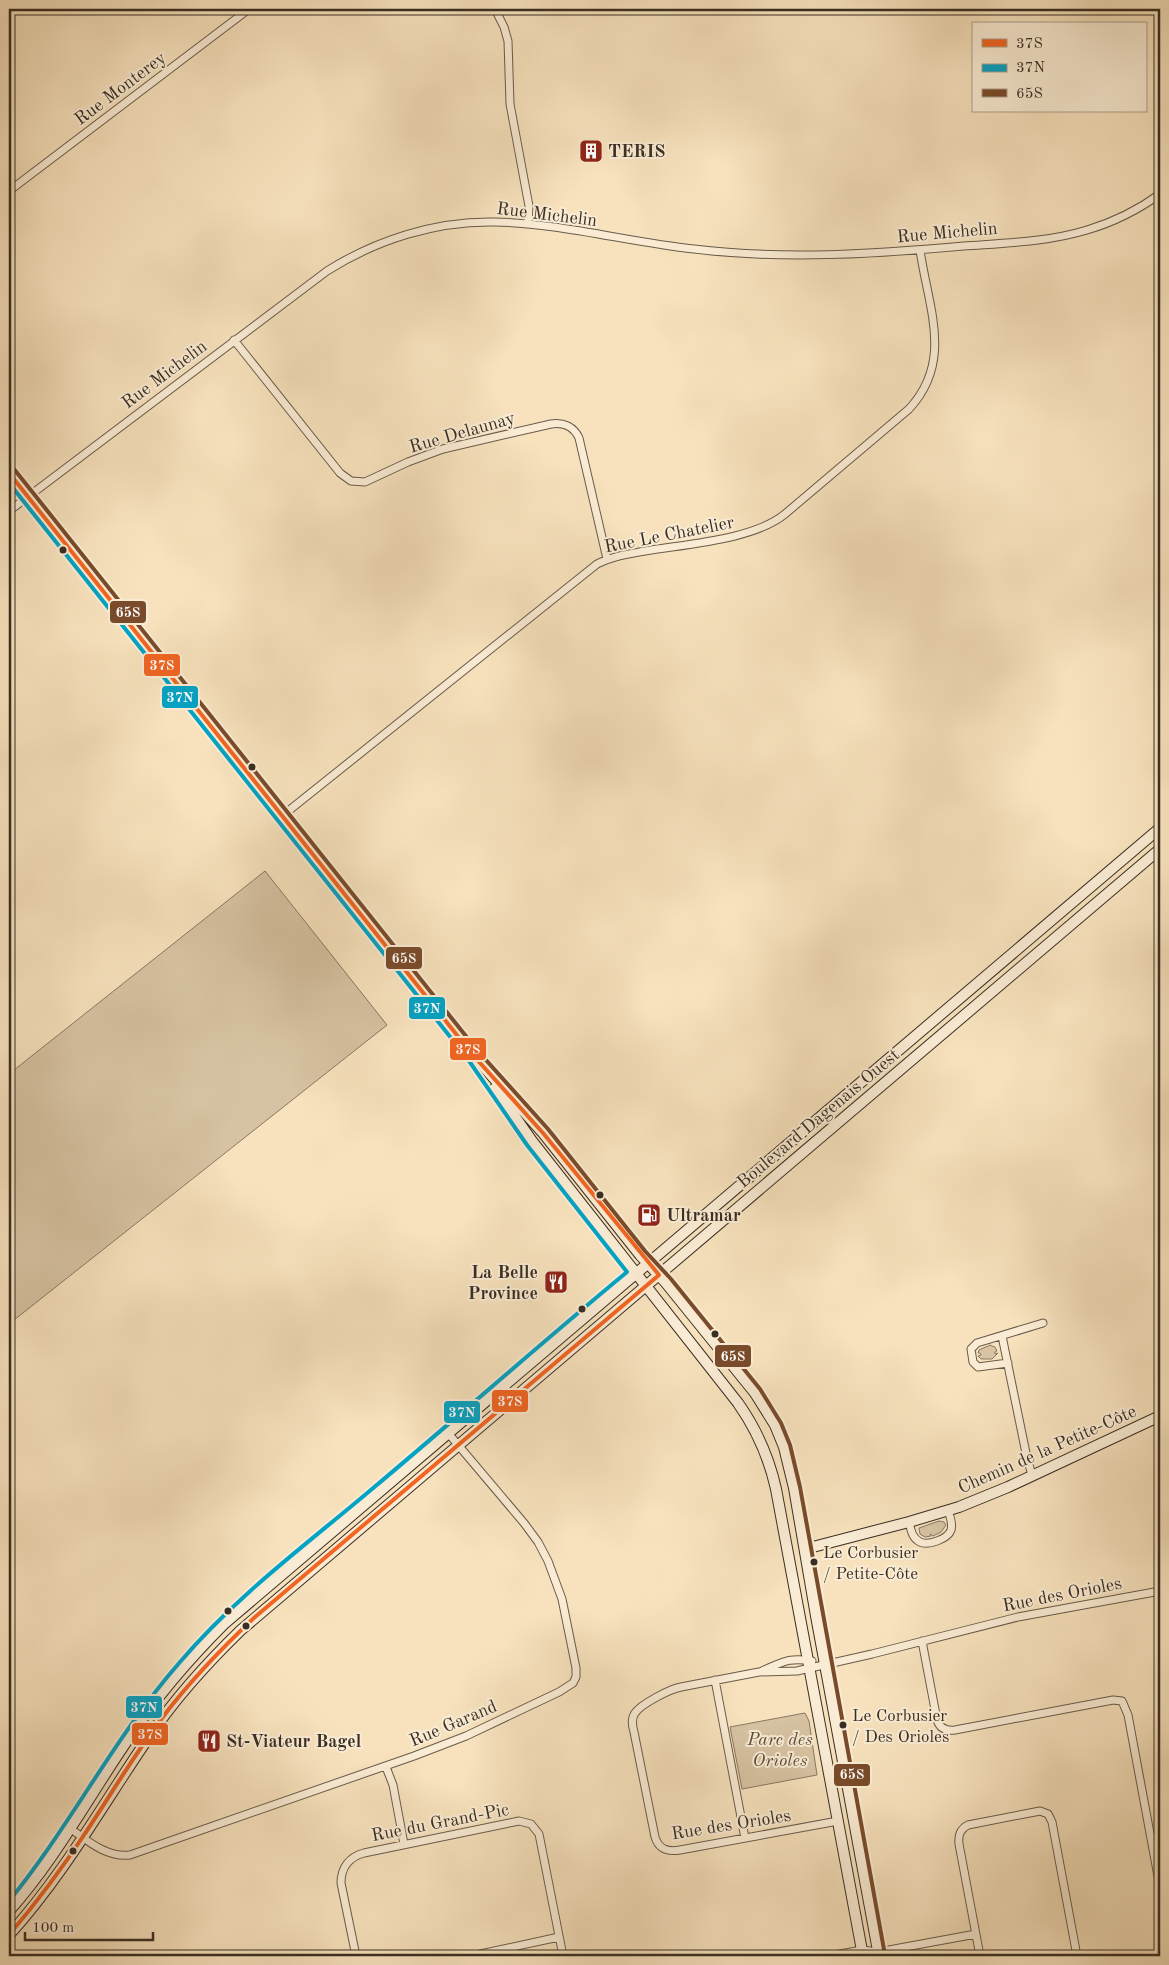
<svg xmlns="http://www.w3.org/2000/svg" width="1169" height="1965" viewBox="0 0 1169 1965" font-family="'Old Standard TT',serif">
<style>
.green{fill:#d7c3a3;stroke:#887863}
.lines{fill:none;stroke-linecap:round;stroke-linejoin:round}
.street-casing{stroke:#685b4a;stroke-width:9}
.secondary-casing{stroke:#382e23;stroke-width:12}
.street{stroke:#faecd4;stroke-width:7}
.secondary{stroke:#faecd4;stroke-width:10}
.bus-1-casing{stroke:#faecd4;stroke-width:8}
.bus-2-casing{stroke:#faecd4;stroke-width:8}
.bus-3-casing{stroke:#faecd4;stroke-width:8}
.bus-1{stroke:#f26522;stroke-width:4}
.bus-2{stroke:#03a3c5;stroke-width:4}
.bus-3{stroke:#7a4b2a;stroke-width:4}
.bus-dot{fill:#382e23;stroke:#faecd4;stroke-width:2}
.labels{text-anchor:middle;stroke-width:4;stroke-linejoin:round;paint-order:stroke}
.bus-label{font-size:17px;fill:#382e23;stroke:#faecd4;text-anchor:start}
.street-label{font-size:18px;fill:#382e23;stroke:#faecd4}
.poi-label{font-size:18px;font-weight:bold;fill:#382e23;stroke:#faecd4;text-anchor:start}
.park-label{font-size:18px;font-style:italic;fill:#584c3d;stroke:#faecd4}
.line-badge{stroke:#faecd4;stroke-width:2}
.badge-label{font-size:14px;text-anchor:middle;font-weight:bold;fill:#fff}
</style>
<rect width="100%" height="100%" fill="#f7e2bd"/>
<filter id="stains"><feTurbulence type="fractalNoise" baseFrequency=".004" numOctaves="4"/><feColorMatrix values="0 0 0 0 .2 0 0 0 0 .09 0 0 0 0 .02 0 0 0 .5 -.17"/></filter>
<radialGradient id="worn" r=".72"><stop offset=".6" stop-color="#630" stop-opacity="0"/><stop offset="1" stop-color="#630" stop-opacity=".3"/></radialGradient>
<path class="green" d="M265 871 387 1025 9 1324V1074Z
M990 1345 995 1347 997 1351 995 1352V1354L998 1353 992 1359H981L978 1356 981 1355 980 1353H978L979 1350Z
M939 1521 944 1522 946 1525 941 1532 933 1536 930 1534 931 1536 925 1537 920 1534 919 1528Z
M805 1713 809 1721 817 1775 742 1789 730 1727Z"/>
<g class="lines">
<g class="street-casing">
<path id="street" d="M495 9 504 27 508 41 510 104 529 206 528 224
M9 191 249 9
M234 340 340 473 351 481 365 482 408 462 443 449 551 424C564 422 574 427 579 438L607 559
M9 511 327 271C376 240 435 221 494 222 560 223 628 242 694 249 783 260 875 254 964 246 1005 243 1048 242 1087 230 1114 222 1138 210 1160 194
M282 816 597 564C612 556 629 554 645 551 686 544 753 540 785 514L909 409C954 361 928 307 920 250
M1002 1336 1027 1458 1032 1475
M1008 1363 978 1367 973 1362 971 1349 977 1343 1043 1323
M909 1522C911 1530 912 1538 920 1542 928 1546 948 1539 951 1530 953 1523 950 1516 948 1511
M922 1641 937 1720C940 1729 947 1731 955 1730L1113 1700 1122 1701 1128 1715 1160 1887
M762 1671C783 1662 789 1657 812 1661
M715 1680 745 1838
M386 1767 393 1785 404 1844
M838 1821 680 1850C668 1852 659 1850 655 1837L634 1732C632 1725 631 1719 635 1713 641 1704 670 1689 681 1687L759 1672 797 1671 872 1654 1018 1617 1160 1591
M71 1829C88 1841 107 1858 130 1855L414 1756 466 1736 559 1692 573 1683 576 1677V1668L562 1599 548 1561 538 1542 524 1523 448 1433
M356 1956 341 1883C341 1868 349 1857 364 1853L519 1821 531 1824 539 1834 563 1956
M471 1956 559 1937
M829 1956 862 1950 878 1952 976 1934
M980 1956 959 1844C958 1835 960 1829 968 1825L1040 1811 1048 1814 1052 1822 1077 1956"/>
</g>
<g class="secondary-casing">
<path id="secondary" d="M9 473 472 1054 543 1133 640 1255 666 1283 755 1393 775 1425 784 1447 794 1488 816 1616 879 1956
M495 1088 532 1141 738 1403C757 1430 769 1457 776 1489L863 1956
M805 1549 909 1522 959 1507 1008 1487 1160 1416
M9 1911C57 1857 90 1794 131 1735 158 1695 190 1658 224 1624L1160 828
M9 1935C65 1873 104 1802 151 1734 177 1696 208 1662 241 1630L1160 849"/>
</g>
<use href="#street" class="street"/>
<use href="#secondary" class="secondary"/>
<g class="bus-1-casing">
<path id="bus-1" d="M9 473 472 1054 543 1133 659 1275 255 1617C222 1648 190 1681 162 1718 134 1755 110 1796 84 1835 61 1870 36 1903 9 1935"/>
</g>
<g class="bus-2-casing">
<path id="bus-2" d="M9 483 467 1058 527 1145 627 1272C541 1343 458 1417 372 1489 307 1544 236 1596 180 1662 115 1736 71 1825 9 1901"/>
</g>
<g class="bus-3-casing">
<path id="bus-3" d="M14 469 477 1050 548 1129 645 1251 671 1279 760 1389 781 1423 790 1445 800 1487 885 1955"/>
</g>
<use href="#bus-1" class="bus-1"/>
<use href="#bus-2" class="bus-2"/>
<use href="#bus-3" class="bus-3"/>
</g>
<defs>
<g id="building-square" transform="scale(1.25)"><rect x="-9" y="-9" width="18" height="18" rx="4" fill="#8f2418" stroke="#faecd4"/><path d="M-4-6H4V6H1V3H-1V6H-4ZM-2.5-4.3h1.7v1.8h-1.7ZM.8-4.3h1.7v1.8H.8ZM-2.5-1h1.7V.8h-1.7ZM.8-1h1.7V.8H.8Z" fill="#fff"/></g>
<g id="fuel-square" transform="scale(1.25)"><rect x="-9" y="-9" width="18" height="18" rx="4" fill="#8f2418" stroke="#faecd4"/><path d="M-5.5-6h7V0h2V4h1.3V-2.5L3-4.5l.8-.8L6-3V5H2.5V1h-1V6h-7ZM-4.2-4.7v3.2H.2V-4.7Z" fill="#fff"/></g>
<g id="restaurant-square" transform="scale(1.25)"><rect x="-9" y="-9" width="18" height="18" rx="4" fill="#8f2418" stroke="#faecd4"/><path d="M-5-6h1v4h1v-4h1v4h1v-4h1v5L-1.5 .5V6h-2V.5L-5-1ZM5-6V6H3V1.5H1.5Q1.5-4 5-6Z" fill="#fff"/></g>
</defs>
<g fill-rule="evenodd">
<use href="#building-square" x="591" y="151"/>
<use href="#fuel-square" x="649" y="1215"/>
<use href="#restaurant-square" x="556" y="1282"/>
<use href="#restaurant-square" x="209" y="1741"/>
</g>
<g class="bus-dot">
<circle cx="63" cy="550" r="4.5"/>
<circle cx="252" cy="767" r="4.5"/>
<circle cx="600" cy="1195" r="4.5"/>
<circle cx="582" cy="1309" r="4.5"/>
<circle cx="715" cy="1334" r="4.5"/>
<circle cx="814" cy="1562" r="4.5"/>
<circle cx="228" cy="1611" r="4.5"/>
<circle cx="246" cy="1626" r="4.5"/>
<circle cx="843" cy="1725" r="4.5"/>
<circle cx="73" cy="1851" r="4.5"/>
</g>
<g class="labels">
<g class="bus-label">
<text x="823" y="1558">Le Corbusier<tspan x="823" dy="21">/ Petite-Côte</tspan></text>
<text x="852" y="1721">Le Corbusier<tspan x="852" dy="21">/ Des Orioles</tspan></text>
</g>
<g class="street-label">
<text transform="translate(120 88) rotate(-37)" y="6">Rue Monterey</text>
<text transform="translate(547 214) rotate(7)" y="6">Rue Michelin</text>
<text transform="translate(947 232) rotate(-5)" y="6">Rue Michelin</text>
<text transform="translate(164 374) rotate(-37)" y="6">Rue Michelin</text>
<text transform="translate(462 432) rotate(-16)" y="6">Rue Delaunay</text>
<text transform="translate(669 534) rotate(-11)" y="6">Rue Le Chatelier</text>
<text transform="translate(818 1118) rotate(-40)" y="6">Boulevard Dagenais Ouest</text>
<text transform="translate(1047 1449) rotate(-24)" y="6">Chemin de la Petite-Côte</text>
<text transform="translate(1062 1594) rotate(-11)" y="6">Rue des Orioles</text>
<text transform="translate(453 1723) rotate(-23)" y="6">Rue Garand</text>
<text transform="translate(440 1822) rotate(-11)" y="6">Rue du Grand-Pic</text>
<text transform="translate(731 1824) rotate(-9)" y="6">Rue des Orioles</text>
</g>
<g class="poi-label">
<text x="608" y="157">TERIS</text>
<text x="666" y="1221">Ultramar</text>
<text x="538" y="1278" text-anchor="end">La Belle<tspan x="538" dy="21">Province</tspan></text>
<text x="226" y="1747">St-Viateur Bagel</text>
</g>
<g class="park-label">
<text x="780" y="1745">Parc des<tspan x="780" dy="21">Orioles</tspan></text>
</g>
</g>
<g class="line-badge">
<rect x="109" y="600" width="38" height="24" rx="5" fill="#7a4b2a"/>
<rect x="143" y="653" width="38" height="24" rx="5" fill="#f26522"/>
<rect x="161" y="685" width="38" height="24" rx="5" fill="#03a3c5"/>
<rect x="385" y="946" width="38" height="24" rx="5" fill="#7a4b2a"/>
<rect x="408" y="996" width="38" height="24" rx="5" fill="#03a3c5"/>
<rect x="449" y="1037" width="38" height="24" rx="5" fill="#f26522"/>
<rect x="714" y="1344" width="38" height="24" rx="5" fill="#7a4b2a"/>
<rect x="491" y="1389" width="38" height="24" rx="5" fill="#f26522"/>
<rect x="443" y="1400" width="38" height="24" rx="5" fill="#03a3c5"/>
<rect x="125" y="1695" width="38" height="24" rx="5" fill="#03a3c5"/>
<rect x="131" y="1722" width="38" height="24" rx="5" fill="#f26522"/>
<rect x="833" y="1763" width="38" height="24" rx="5" fill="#7a4b2a"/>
</g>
<g class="badge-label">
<text x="128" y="617">65S</text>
<text x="162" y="670">37S</text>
<text x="180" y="702">37N</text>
<text x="404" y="963">65S</text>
<text x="427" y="1013">37N</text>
<text x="468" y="1054">37S</text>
<text x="733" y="1361">65S</text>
<text x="510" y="1406">37S</text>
<text x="462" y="1417">37N</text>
<text x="144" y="1712">37N</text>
<text x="150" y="1739">37S</text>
<text x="852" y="1779">65S</text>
</g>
<rect width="1169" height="1965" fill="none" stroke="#f7e2bd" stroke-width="30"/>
<rect x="10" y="10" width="1149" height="1945" fill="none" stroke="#382e23" stroke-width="2.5"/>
<rect x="15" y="15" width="1139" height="1935" fill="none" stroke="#382e23"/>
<rect x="972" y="22" width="175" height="90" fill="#faecd4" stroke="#aca08d"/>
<rect x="982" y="39" width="25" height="8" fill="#f26522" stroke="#aca08d"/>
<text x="1016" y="48" font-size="15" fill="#382e23">37S</text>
<rect x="982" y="64" width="25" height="8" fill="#03a3c5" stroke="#aca08d"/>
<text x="1016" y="72" font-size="15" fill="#382e23">37N</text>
<rect x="982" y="89" width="25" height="8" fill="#7a4b2a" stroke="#aca08d"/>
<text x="1016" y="98" font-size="15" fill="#382e23">65S</text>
<path d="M25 1932v8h128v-8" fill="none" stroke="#382e23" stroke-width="2.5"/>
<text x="32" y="1932" font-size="15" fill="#382e23" stroke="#faecd4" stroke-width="4" paint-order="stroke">100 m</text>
<rect width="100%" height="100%" filter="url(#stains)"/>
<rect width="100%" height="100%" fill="url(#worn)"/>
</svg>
